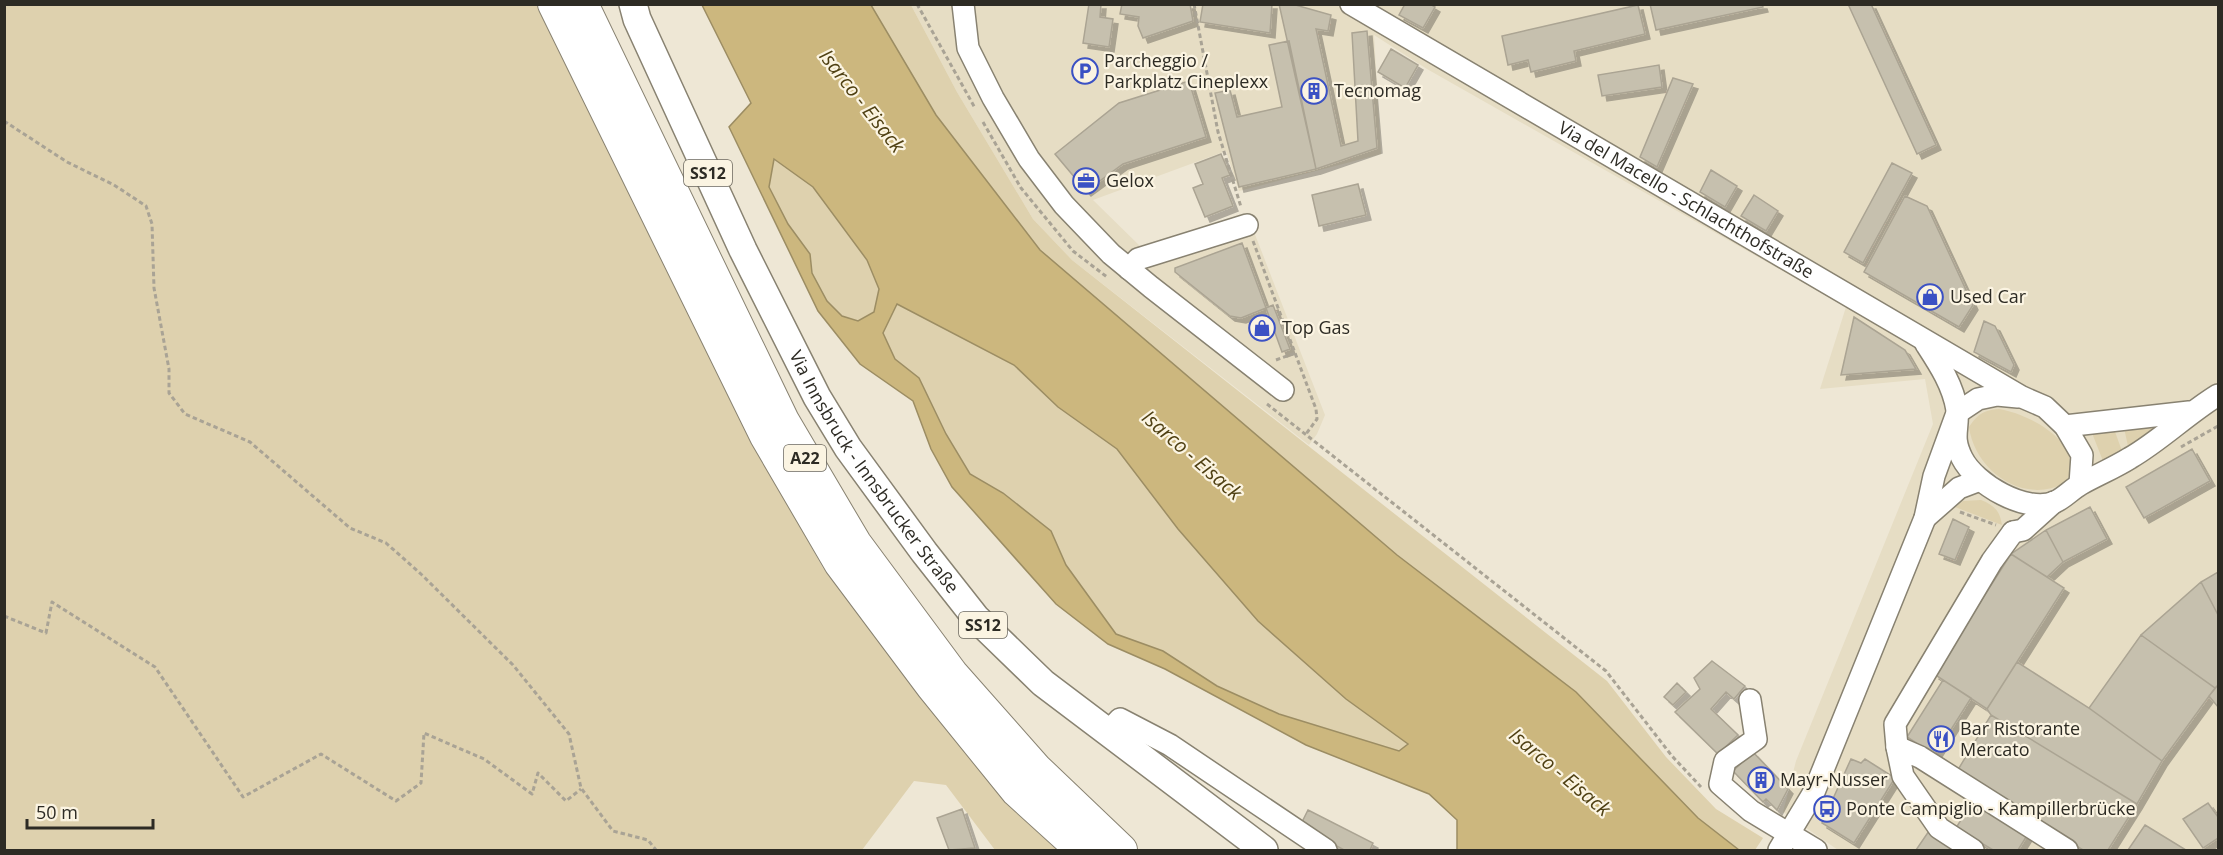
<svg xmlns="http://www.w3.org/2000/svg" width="2223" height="855" viewBox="0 0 2223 855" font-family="'Open Sans',sans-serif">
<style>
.built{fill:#e6ddc4}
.green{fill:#ded1ae}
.water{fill:#ccb77e;stroke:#9c8d63;stroke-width:1.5;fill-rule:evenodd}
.building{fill:#c6c0ae;stroke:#aba493;stroke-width:1.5;filter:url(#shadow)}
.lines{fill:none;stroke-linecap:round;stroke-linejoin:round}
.minor-casing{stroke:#888271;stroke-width:24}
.major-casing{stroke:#888271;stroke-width:30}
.highway-casing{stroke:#888271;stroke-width:34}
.path{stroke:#a9a395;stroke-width:3;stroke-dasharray:4.5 3;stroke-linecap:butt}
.minor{stroke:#fff;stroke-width:21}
.major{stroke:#fff;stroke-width:27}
.highway{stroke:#fff;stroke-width:32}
.labels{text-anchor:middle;stroke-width:4.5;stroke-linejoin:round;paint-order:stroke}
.shield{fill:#fbf4e2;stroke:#6b675d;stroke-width:1.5}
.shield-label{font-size:16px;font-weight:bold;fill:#2d2b24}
.poi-label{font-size:18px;fill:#2d2b24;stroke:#fbf4e2;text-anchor:start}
.street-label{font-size:18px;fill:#2d2b24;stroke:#fbf4e2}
.water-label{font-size:20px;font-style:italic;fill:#4f4013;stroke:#fbf4e2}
</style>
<defs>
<filter id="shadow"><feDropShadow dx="5" dy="5" stdDeviation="0" flood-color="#0004"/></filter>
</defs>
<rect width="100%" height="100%" fill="#eee7d5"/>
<path class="built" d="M911 5H2218V850H1838L1783 812 1796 761 1933 424 1925 379 1820 389 1846 307 1427 69 1374 35 1381 154 1239 191 1226 151 1093 200 1144 250 1249 219 1325 415 1317 434 1309 445 1072 260 1033 219 957 92Z"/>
<path class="green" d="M5 4 539 5 751 439 823 568 919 695 1004 801 1057 850H995L946 785 914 781 862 850H5Z
M871 5H911L957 92 1033 219 1072 260 1607 681 1666 757 1716 809 1763 838 1755 850H1739L1698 818 1576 692 1397 555 1040 250 936 115Z
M774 158 813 187 867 260 879 289 874 312 858 321 842 316 827 301 812 273 810 254 788 224 769 187Z
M897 304 1014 365 1058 407 1117 449 1178 529 1258 621 1346 699 1408 744 1399 751 1279 714 1217 686 1163 651 1116 634 1066 565 1051 531 1003 493 970 474 946 434 919 378 895 359 883 333Z
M1999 409C2030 414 2089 445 2065 483 2023 505 1975 471 1969 427 1978 414 1984 410 1999 409Z
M2164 425 2128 446 2124 428Z
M2114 429 2122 451 2103 461 2092 433Z
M1981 500C1994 505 2000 511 2002 525L1955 507 1963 501Z"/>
<path class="water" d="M702 5H871L936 115 1040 250 1397 555 1576 692 1698 818 1739 850H1457V820L1429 794 1306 745 1165 669 1108 644 1056 604 952 487 931 449 913 401 860 364 818 311 729 127 751 103ZM774 159 813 187 867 260 879 289 874 312 858 321 842 316 827 301 812 273 810 254 788 224 769 187ZM897 304 1014 365 1058 407 1117 449 1178 529 1258 621 1346 699 1408 744 1399 751 1279 714 1217 686 1163 651 1116 634 1066 565 1051 531 1003 493 970 474 946 434 919 378 895 359 883 333Z"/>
<path class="building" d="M1089 4H1101L1100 17 1113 19 1109 47 1083 43Z
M1122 4H1190L1193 21 1143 38 1138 26 1139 17 1120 14Z
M1203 4H1272L1270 33 1200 22Z
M1279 4H1292L1331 15 1328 31 1316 29 1341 146 1358 141 1352 33 1367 31 1377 148 1316 169Z
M1405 4H1430L1435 7 1423 28 1399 15Z
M1650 4H1762L1763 7 1656 30Z
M1848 4H1871L1936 145 1917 154Z
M1638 5 1645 34 1574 51 1576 61 1531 72 1528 60 1508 65 1502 36Z
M1289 41 1316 169 1239 187 1215 93 1230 90 1237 117 1282 107 1269 45Z
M1391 49 1418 65 1405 88 1378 72Z
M1659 65 1662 87 1602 96 1598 75Z
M1673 78 1693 84 1657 167 1640 157Z
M1189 81 1206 137 1123 164 1086 191 1055 154 1119 103Z
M1221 154 1230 175 1222 178 1233 206 1205 217 1193 188 1203 184 1195 164Z
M1892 163 1912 173 1863 263 1844 252Z
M1711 170 1737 186 1725 207 1700 192Z
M1358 184 1366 215 1319 226 1312 195Z
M1754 195 1778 211 1766 231 1741 216Z
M1905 196 1927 206 1973 305 1959 327 1864 272Z
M1242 243 1266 308 1241 318 1230 316 1175 272V268Z
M1273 305 1290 349 1282 352 1266 308Z
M1854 317 1905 350 1916 369 1841 375Z
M1984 321 1995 326 2014 365 2011 372 1974 352Z
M2192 449 2210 481 2144 518 2126 487Z
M2090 507 2107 539 2063 562 2046 530Z
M1953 519 1969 527 1955 560 1939 554Z
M2046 530 2063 562 2047 577 2011 554Z
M2011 554 2064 588 1987 709 1934 674Z
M2218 572V615L2201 582Z
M2201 582 2218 615V685L2215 688 2141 635Z
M2141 635 2215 688 2162 761 2089 708Z
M1712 661 1745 686 1734 699 1726 692 1711 709 1738 735 1718 754 1675 712 1700 689 1694 678Z
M2017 662 2089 708 2162 761 2137 804 1991 715 1987 709Z
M1943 680 1971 698 1935 755 1907 737Z
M1677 683 1686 692 1673 705 1664 697Z
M2218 685V707L2209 696Z
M1991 715 2137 804 2108 850H2083L1956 773Z
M1753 752 1788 789 1777 810 1766 799 1763 802 1733 771Z
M1851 759 1861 763 1865 759 1895 778 1854 843 1822 823Z
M1973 800 2028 834 2018 850H1993L1956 828Z
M2208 803 2218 817V838L2203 848 2183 819Z
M962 809 975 848 949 850 937 818Z
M1308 810 1373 843 1370 850H1344L1300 826Z
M2145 825 2186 850H2128Z
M1931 828 1965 850H1916Z"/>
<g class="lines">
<g class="minor-casing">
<g id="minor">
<path d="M963 4 968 48 993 98 1029 159 1064 205 1111 254 1151 287 1283 390"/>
<path id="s1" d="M1351 4 2022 397 2045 407 2065 426 2082 455 2080 484"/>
<path d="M1129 269 1138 259 1247 225"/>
<path d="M1926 344C1939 364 1953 385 1957 410 1959 430 1951 436 1962 458 1975 484 2026 514 2055 502 2064 498 2072 489 2081 484 2097 475 2114 468 2130 458 2161 440 2187 414 2218 395"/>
<path d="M2065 426 2189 412"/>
<path d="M1925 518 1959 488 1980 480"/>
<path d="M2013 532 2023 530 2054 502"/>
<path d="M1750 700 1756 739 1725 761 1720 784 1751 811 1816 850"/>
<path d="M1107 733 1120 719 1170 745 1326 850"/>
<path d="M1897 747 1895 724 1992 561 2013 532"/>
<path d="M1779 850 1814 792 1925 518 1934 476 1957 413 1978 399 1997 395 2018 397"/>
<path d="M1973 850 1939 828 1903 776 1897 747 1920 757 2067 850"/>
</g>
</g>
<g class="major-casing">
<g id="major">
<path id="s2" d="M633 4 637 19 743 250 817 397 848 448 924 552 976 618 1043 683 1264 850"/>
</g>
</g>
<g class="highway-casing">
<path id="highway" d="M554 4 766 436 840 563 932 686 1017 791 1082 850
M582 4 783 421 855 543 952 674 1036 769 1121 850"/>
</g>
<path class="path" d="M917 4 975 108
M1194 4 1218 132 1241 207
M4 121 67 162 114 185 146 206 152 224 154 288 169 369V393L185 414 250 442 350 528 386 543 422 575 513 665 569 734 581 788 613 831 648 840 656 850
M983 122 1021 188 1073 251 1107 277
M1253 241 1316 409 1317 419 1306 434
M1276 360 1295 353
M1267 404 1606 671 1672 756 1701 787
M2181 447 2218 426
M1960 512 1996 525
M4 616 46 633 52 602 155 667 243 797 321 754 396 801 421 783 424 733 484 759 532 794 538 773 566 801 581 789"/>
<use href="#minor" class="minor"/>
<use href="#major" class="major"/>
<use href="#highway" class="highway"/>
</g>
<defs>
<g id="parking-ring" transform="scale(1.35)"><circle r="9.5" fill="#fbf4e2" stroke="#3b51c4" stroke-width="1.5"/><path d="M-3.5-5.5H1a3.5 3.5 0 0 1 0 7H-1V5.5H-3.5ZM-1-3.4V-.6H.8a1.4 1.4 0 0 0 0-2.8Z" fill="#3b51c4"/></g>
<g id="building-ring" transform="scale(1.35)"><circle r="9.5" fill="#fbf4e2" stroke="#3b51c4" stroke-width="1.5"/><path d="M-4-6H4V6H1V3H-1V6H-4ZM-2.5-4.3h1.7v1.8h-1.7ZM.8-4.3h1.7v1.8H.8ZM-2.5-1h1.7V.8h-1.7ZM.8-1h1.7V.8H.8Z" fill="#3b51c4"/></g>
<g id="office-ring" transform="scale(1.35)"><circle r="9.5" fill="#fbf4e2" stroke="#3b51c4" stroke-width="1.5"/><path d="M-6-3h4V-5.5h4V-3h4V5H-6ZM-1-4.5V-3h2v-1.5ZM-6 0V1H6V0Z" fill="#3b51c4"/></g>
<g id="shop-ring" transform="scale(1.35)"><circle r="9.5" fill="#fbf4e2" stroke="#3b51c4" stroke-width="1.5"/><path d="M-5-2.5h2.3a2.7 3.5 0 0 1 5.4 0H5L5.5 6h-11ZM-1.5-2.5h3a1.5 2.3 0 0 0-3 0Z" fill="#3b51c4"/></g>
<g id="restaurant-ring" transform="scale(1.35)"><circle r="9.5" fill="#fbf4e2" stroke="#3b51c4" stroke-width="1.5"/><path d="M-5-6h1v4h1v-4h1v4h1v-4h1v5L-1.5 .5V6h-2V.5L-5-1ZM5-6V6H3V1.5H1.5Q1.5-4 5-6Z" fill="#3b51c4"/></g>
<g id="bus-ring" transform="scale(1.35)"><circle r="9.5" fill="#fbf4e2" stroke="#3b51c4" stroke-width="1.5"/><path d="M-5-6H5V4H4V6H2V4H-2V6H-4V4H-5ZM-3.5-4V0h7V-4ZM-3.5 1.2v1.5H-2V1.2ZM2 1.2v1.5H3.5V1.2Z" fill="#3b51c4"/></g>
</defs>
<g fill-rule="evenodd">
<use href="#parking-ring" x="1085" y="71"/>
<use href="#building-ring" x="1314" y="91"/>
<use href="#office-ring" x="1086" y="181"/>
<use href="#shop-ring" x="1930" y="297"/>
<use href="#shop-ring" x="1262" y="328"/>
<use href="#restaurant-ring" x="1941" y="739"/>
<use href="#building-ring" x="1761" y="780"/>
<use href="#bus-ring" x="1827" y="809"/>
</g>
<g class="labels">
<g class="shield">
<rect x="684" y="160" width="48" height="26" rx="4.5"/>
<rect x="784" y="445" width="42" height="26" rx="4.5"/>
<rect x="959" y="612" width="48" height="26" rx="4.5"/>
</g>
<g class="shield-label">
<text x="708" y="179">SS12</text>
<text x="805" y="464">A22</text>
<text x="983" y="631">SS12</text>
</g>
<g class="poi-label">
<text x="1104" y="67">Parcheggio /<tspan x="1104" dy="21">Parkplatz Cineplexx</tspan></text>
<text x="1334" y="97">Tecnomag</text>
<text x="1106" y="187">Gelox</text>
<text x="1950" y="303">Used Car</text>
<text x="1282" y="334">Top Gas</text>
<text x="1960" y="735">Bar Ristorante<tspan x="1960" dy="21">Mercato</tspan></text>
<text x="1780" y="786">Mayr-Nusser</text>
<text x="1846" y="815">Ponte Campiglio - Kampillerbrücke</text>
</g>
<g class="street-label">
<text dy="6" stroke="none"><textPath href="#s1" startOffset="388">Via del Macello - Schlachthofstraße</textPath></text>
<text dy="6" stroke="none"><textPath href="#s2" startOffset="528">Via Innsbruck - Innsbrucker Straße</textPath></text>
</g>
<g class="water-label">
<text transform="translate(862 101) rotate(52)" y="7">Isarco - Eisack</text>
<text transform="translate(1192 455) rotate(41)" y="7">Isarco - Eisack</text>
<text transform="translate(1560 772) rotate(40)" y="7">Isarco - Eisack</text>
</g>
</g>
<rect width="2223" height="855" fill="none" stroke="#2d2b24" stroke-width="12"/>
<path d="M27 819v9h126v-9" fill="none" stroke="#2d2b24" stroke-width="3"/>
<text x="36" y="819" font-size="18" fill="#2d2b24" stroke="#fbf4e2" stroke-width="4.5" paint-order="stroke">50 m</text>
</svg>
